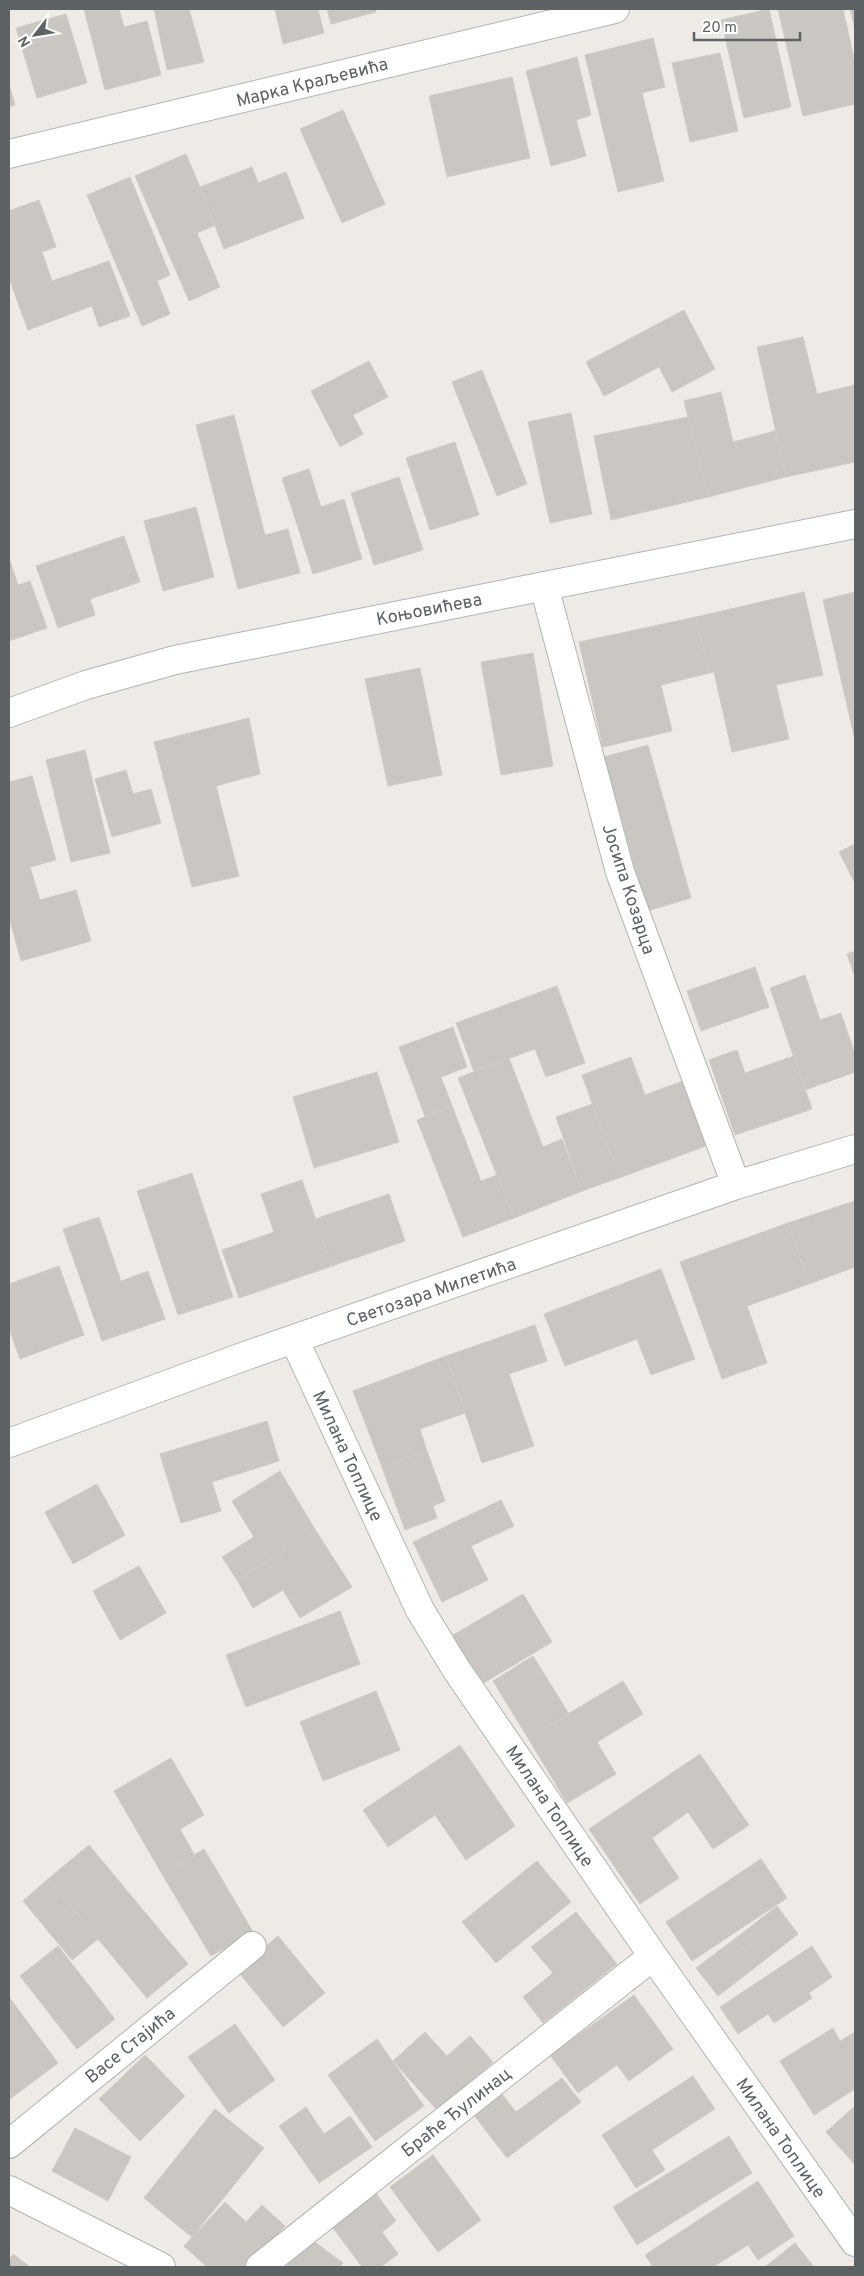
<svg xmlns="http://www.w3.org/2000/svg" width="864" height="2276" viewBox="0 0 864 2276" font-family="Overpass,sans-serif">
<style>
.building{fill:#cac6c2;stroke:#d2cbc4}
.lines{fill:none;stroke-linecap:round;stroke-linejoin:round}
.minor-casing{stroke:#b1b4b6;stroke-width:30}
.secondary-casing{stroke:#b0b4b7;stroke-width:30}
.minor{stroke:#fff;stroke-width:28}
.secondary{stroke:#fff;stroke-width:28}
.labels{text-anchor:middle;stroke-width:4;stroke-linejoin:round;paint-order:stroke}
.street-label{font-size:18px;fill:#5d6264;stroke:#fff}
</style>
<rect width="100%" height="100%" fill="#eeebe6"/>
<path class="building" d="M84 9H119L124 27 147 21 161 75 105 90Z
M154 9H189L204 62 167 70Z
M275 9H318L324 33 283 44Z
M327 9H375L376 12 331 24Z
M769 9 791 107 744 118 721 20Z
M778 9H843L855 63V104L803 116Z
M850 9H855V30Z
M66 14 87 83 37 98 16 28Z
M653 38 665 87 642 93 664 181 618 192 585 55Z
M720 53 738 131 690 142 672 63Z
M577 57 591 115 576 120 586 156 551 166 526 71Z
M512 77 530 158 447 177 429 96Z
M9 83 15 105 9 107Z
M343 110 385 204 342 223 300 129Z
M186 154 216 225 197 233 220 287 189 301 135 176Z
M252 167 258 183 286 172 304 218 224 249 200 187Z
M130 177 170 275 157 281 170 314 142 326 87 195Z
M39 200 56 247 42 252 52 281 109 261 130 316 99 327 92 306 28 330 9 278V211Z
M684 310 715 369 672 392 659 367 604 396 586 362Z
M803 337 817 394 855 385V462L786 477 757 347Z
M369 361 388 397 353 415 363 434 340 447 311 391Z
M482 370 527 484 497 496 452 382Z
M721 392 733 442 775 431 786 477 708 497 684 401Z
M571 413 592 514 550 523 528 422Z
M234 415 265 535 288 529 300 573 238 589 196 425Z
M688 417 708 497 611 520 594 436Z
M455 442 479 515 430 530 406 458Z
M309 469 321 507 344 499 362 559 313 574 282 478Z
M399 477 423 550 374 565 351 493Z
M196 507 214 577 163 591 144 521Z
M124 536 140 582 90 599 95 615 58 628 36 566Z
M9 558 18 585 30 581 47 628 9 641Z
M804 592 823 675 776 685 789 739 732 752 714 672 709 673 696 617Z
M855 592V735L854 736 823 600Z
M696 617 709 673 661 685 672 731 603 747 579 642Z
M533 653 553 766 501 775 481 662Z
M420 668 442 775 388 786 365 679Z
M249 718 260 774 216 786 239 876 192 887 154 742Z
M648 745 691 898 647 911 604 757Z
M85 750 110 853 71 862 46 760Z
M126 770 133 794 151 789 161 823 112 837 95 779Z
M32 776 56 860 30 867 40 900 76 890 91 941 21 961 9 917V782Z
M855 844V883L839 852Z
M855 951V977L847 954Z
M755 967 769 1007 701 1031 687 991Z
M805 975 820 1020 841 1013 855 1054V1072L805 1090 770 988Z
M557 986 585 1063 546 1077 535 1049 474 1071 456 1023Z
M453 1027 467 1067 441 1077 452 1106 425 1116 399 1047Z
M737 1050 745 1073 794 1056 812 1109 735 1135 709 1060Z
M631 1057 645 1095 691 1078 714 1143 619 1178 582 1075Z
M509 1058 543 1147 562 1139 582 1191 514 1218 458 1078Z
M377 1072 399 1142 314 1168 293 1097Z
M593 1104 619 1178 582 1191 556 1117Z
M452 1106 481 1181 497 1175 514 1218 463 1237 417 1120Z
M192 1173 233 1297 178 1315 137 1191Z
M302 1180 332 1266 239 1298 222 1250 274 1232 261 1194Z
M389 1194 405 1241 332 1266 315 1219Z
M855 1201V1267L809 1284 788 1223Z
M99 1217 121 1281 148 1271 165 1319 102 1341 63 1229Z
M788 1223 809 1284 747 1306 767 1363 722 1379 680 1262Z
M59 1266 84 1335 20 1359 9 1328V1284Z
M661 1269 695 1359 651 1375 637 1339 565 1366 544 1314Z
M535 1325 547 1361 509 1374 534 1446 482 1463 446 1356Z
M446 1356 465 1413 420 1429 427 1451 382 1467 353 1391Z
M267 1421 279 1461 212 1482 221 1511 181 1523 160 1454Z
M427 1451 445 1501 433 1506 437 1518 405 1530 382 1467Z
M280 1471 316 1531 237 1580 222 1557 254 1537 232 1501Z
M97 1484 125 1535 73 1564 45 1512Z
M501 1500 514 1526 471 1546 488 1580 442 1602 413 1542Z
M316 1531 352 1587 300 1618 283 1590 253 1608 237 1580Z
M139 1566 166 1613 120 1640 93 1591Z
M523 1594 552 1642 477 1687 448 1638Z
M340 1611 360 1664 246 1707 226 1655Z
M533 1656 569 1714 528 1738 493 1681Z
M623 1681 643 1714 597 1742 616 1774 567 1803 528 1738Z
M376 1691 400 1750 323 1781 300 1722Z
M460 1745 515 1826 466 1860 435 1815 388 1847 363 1810Z
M700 1754 749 1825 713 1849 688 1812 652 1838 679 1878 640 1904 589 1829Z
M171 1758 204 1815 180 1829 195 1856 162 1874 114 1791Z
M89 1845 188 1964 147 1998 48 1879Z
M204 1849 253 1932 211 1956 162 1874Z
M761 1859 787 1898 692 1961 666 1922Z
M537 1861 571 1902 496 1963 462 1922Z
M48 1879 98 1939 72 1960 23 1901Z
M777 1906 798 1934 757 1966 736 1938Z
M576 1912 617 1964 543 2023 523 1997 553 1973 531 1947Z
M278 1936 325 1993 283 2027 237 1970Z
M736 1938 757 1966 718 1996 696 1968Z
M58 1946 115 2019 77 2049 20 1976Z
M812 1946 832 1977 809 1993 812 1998 774 2023 768 2014 738 2034 720 2007Z
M634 1995 673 2049 629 2081 617 2065 578 2093 550 2055Z
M9 1997 58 2063 10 2099 9 2098Z
M235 2024 275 2080 229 2113 188 2057Z
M833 2028 840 2041 855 2032V2089L814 2115 780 2061Z
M425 2032 447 2056 470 2036 493 2062 438 2111 393 2061Z
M377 2039 424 2106 375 2141 328 2075Z
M145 2055 185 2096 140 2141 99 2099Z
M693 2076 715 2109 652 2150 665 2170 636 2188 602 2135Z
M562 2078 581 2102 507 2158 474 2115 502 2094 516 2112Z
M855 2106V2165L826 2132Z
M306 2107 324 2134 350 2116 372 2147 319 2183 279 2126Z
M215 2109 264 2148 192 2237 144 2198Z
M75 2128 131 2157 108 2201 52 2171Z
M729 2136 752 2173 637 2245 613 2207Z
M433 2155 481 2220 438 2252 390 2187Z
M758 2181 794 2236 758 2260 748 2245 713 2267H653L645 2255Z
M375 2192 396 2221 382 2232 398 2254 381 2267H362L331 2225Z
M225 2202 246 2222 262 2205 285 2226 247 2267H207L184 2246Z
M308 2237 343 2263 340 2267H286Z
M795 2243 814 2267H765Z
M13 2254 30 2267H9V2260Z"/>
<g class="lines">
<g class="minor-casing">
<path id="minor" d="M9 154 615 9
M544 586 620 872 736 1185
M294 1339 420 1610 456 1669 653 1956 855 2242
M9 1443 245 1356 736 1185 855 1149
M9 2144 252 1946
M9 2190 161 2267
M260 2267 653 1956"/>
</g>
<g class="secondary-casing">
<path id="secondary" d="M9 713 86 685 175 660 855 524"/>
</g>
<use href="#minor" class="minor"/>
<use href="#secondary" class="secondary"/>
</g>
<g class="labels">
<g class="street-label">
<text transform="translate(312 82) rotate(-14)" y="6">Марка Краљевића</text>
<text transform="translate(429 609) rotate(-11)" y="6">Коњовићева</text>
<text transform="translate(629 889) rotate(72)" y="6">Јосипа Козарца</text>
<text transform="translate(431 1292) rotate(-19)" y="6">Светозара Милетића</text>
<text transform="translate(348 1456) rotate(65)" y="6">Милана Топлице</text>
<text transform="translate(550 1806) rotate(56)" y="6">Милана Топлице</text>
<text transform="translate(130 2045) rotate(-39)" y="6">Васе Стајића</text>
<text transform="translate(456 2112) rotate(-38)" y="6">Браће Ђулинац</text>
<text transform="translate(781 2138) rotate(55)" y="6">Милана Топлице</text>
</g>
</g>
<rect width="864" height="2276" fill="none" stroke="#5d6264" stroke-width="20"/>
<g transform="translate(35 35) rotate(239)" stroke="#ffffff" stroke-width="4" paint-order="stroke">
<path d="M0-4L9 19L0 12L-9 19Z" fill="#5d6264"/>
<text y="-8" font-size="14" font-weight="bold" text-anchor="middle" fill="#5d6264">N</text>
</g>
<path d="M694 32v8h106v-8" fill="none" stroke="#5d6264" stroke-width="2.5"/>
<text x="702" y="32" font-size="15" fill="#5d6264" stroke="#ffffff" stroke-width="4" paint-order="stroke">20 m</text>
</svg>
